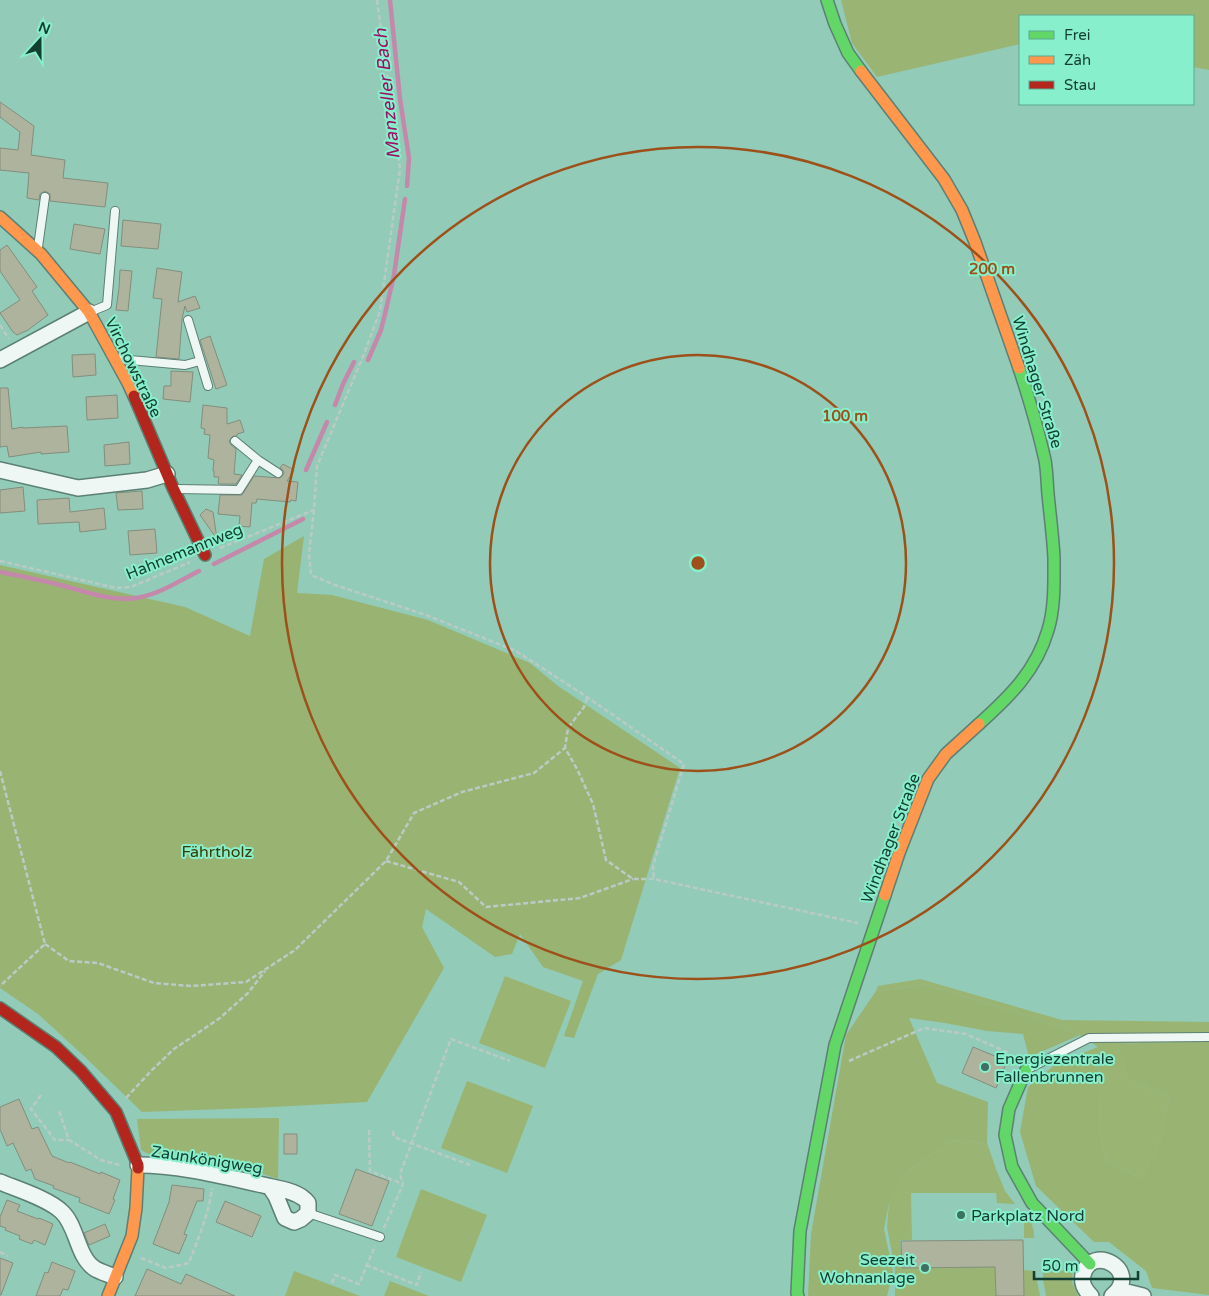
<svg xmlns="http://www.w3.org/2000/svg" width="1209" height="1296" viewBox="0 0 1209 1296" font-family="'Varela Round',sans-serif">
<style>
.green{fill:#9ab474}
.forest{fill:#99b373}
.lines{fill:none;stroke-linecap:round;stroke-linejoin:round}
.stream{stroke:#c488aa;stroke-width:4.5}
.building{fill:#aeb39e;stroke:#838e7d}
.lane-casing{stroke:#5c8074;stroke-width:10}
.street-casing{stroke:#5c8074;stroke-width:18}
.fast-casing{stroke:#5c8074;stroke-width:14}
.slow-casing{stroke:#5c8074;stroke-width:14}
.jam-casing{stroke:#5c8074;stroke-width:14}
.path{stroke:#bacbc5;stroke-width:2.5;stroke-dasharray:5 2.5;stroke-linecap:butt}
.lane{stroke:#eff7f4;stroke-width:8}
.street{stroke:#eff7f4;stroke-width:15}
.fast{stroke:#63d668;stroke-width:11}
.slow{stroke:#ff974d;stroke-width:11}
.jam{stroke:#b3261e;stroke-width:11}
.ring{fill:none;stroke:#9d5019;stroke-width:2.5}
.poi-dot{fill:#3f7061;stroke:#88efcc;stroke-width:2}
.labels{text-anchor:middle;stroke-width:4;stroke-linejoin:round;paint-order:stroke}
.street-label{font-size:16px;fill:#133f32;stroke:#88efcc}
.park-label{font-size:16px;fill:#3a3a01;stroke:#88efcc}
.poi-label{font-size:16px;fill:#133f32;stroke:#88efcc;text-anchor:start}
.water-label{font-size:18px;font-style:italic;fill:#9a1166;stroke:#88efcc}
.centre{fill:#9d5019;stroke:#88efcc;stroke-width:2.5}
.ring-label{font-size:15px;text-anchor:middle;font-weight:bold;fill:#9d5019;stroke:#88efcc;stroke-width:4;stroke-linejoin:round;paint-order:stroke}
</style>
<rect width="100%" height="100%" fill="#92cbb7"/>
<path class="green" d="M841 0H1209V70L1193 67V16H1020V44L877 77 852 43Z
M505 976 571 1001 545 1068 479 1043Z
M920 979 1062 1020 1209 1022V1041L1117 1044 1128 1079 1169 1097 1159 1145 1140 1178 1106 1159 1100 1137 1098 1047 1080 1035 1028 1016 925 985 876 991 878 986Z
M467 1081 533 1106 507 1173 441 1148Z
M279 1118 278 1179C252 1170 225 1165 198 1163 176 1160 160 1161 141 1150L137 1119Z
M951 1140 987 1143 996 1169 1005 1191 1015 1204 997 1203 996 1193H911L912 1240H900L902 1268 995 1267 996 1296H895V1269L887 1227 889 1203 903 1175Z
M421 1189 487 1215 461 1282 396 1257Z
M1024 1219H1029C1033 1225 1034 1231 1034 1238H1024Z
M1023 1270 1035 1271 1040 1296H1024Z
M1073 1270 1072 1282 1078 1296H1046L1043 1279V1271Z
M294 1271 360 1296H285Z
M390 1281 429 1296H384Z"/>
<path class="forest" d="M304 536 297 593 332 595 428 620 530 663 558 686 680 768 621 960 598 974 574 1038 564 1036 583 981 543 967 520 934 512 954 495 957 426 909 422 927 444 968 367 1102 252 1108 142 1112 84 1056 38 1014 0 988V565L185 607 250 636 264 559Z
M925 985 1028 1016 1080 1035 1029 1057 1023 1034 987 1031 945 1023 909 1018 937 1083 988 1102 987 1143 951 1140 903 1175 889 1203 884 1229 893 1272 887 1296H808L811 1234 846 1035 876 991Z
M1209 1041V1295L1152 1288 1146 1271 1109 1242H1094L1036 1186 1020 1132 1028 1087 1056 1064 1098 1047 1100 1137 1106 1159 1140 1178 1159 1145 1169 1097 1128 1079 1117 1044Z"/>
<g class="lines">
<path class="stream" d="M390 0 400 99 409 158 407 186
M368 360 381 330 385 314 394 275 405 199
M335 405 343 384 354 362
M306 470 327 422
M214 564 303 519
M0 572C20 576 40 580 60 585 84 591 111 602 136 598 158 595 179 581 199 571"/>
</g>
<path class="building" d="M0 102 34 126 31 155 65 160 63 178 108 183 105 207 50 201V194L45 191 40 194 39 200 27 198 29 173 0 170V148L18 150 20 132 0 117Z
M123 220 161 224 158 249 121 246Z
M74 224 105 229 100 254 70 249Z
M7 245 37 287 32 291 48 315 28 330 17 335 13 332 0 313 20 300 0 271V250Z
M157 268 182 272 178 302 195 296 200 308 187 312 185 306 182 319 179 359 156 357 162 299 153 298Z
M120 270 132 271 128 311 116 310 119 288Z
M210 336 227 385 216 389 200 340Z
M95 354 96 375 73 377 72 355Z
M171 371 193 372 190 402 163 399 164 386H171Z
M0 388H8L12 429 23 427V428L67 426 69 452 41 454V452L9 457 7 446 0 447Z
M117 395 118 418 87 420 86 397Z
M203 405 227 408V424L240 420 244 432 237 434V436H233L229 441 231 445 236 449 234 474 242 475 236 484H220L218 483 219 477H214V471H213L214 460 208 458 210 435 204 434 205 429 201 428Z
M129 442 130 464 105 466 104 445Z
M283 464 294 470 287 481 298 482 296 501 291 500 290 502 257 499 256 503H252L250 527 239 526 240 516 218 514 220 495H242L254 476 280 478 284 474 283 470 280 468Z
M23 487 25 511 0 513V490Z
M142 491 143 509 118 510 116 493Z
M69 498 70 512 104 508 106 529 80 532 79 522 38 524 37 500Z
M206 509 213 512 217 539 200 515Z
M155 529 157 553 130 555 128 531Z
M973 1047 1007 1061 996 1088 962 1073Z
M19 1099 32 1129 38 1127 52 1156 69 1163 70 1162 100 1174 101 1172 120 1180 113 1199 115 1200 109 1214 79 1202 80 1198 53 1188 54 1186 35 1179 31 1169 26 1171 13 1143 7 1146 0 1129V1107Z
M284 1134H297V1154H284Z
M356 1169 389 1181 372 1226 339 1214Z
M172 1185 204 1189 203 1201H197L184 1234 187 1235 179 1254 153 1244 169 1202Z
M7 1200 20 1205 17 1211 38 1219 39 1218 53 1224 45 1245 34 1240 32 1244 19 1239 20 1236 5 1230 6 1228 0 1226V1217Z
M225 1201 261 1216 252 1237 216 1222Z
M105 1224 110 1236 89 1245 84 1233Z
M1023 1240 1024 1296H996L995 1267 902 1268 901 1241Z
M0 1258 13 1263 1 1295H0Z
M52 1262 75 1271 68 1290 63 1289 60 1296H36L45 1272 48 1273Z
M147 1269 181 1284 186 1274 235 1296H135Z"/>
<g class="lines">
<g class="lane-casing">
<path id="lane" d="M38 247 45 197
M90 312 107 305 115 211
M188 320 208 386
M119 359 185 365 200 361
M235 441 258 460 278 473
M177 489 239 490 258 460
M1028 1069 1089 1038 1209 1037
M308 1213 380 1237"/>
</g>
<g class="street-casing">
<path id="street" d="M0 360 89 312
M0 470 78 488 147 480 167 474
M138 1165C180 1165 222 1176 263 1185 275 1188 293 1190 303 1198 304 1198 308 1203 308 1203V1213L301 1219 294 1222 285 1218 276 1196 270 1187
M0 1182C17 1189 49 1199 62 1212 77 1226 77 1256 94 1268 100 1272 108 1274 115 1277
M1119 1290 1143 1296
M1091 1296C1085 1290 1081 1284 1083 1275 1091 1242 1143 1271 1112 1296"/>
</g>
<g class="fast-casing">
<path id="fast" d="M827 0 835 24 848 53 861 71
M979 724C1010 696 1036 671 1048 630 1055 607 1054 582 1054 558 1053 537 1050 515 1048 494 1047 483 1047 471 1045 460 1038 429 1029 398 1019 368
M1026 1070 1009 1109 1005 1135 1012 1167 1032 1203 1090 1264
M798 1296 797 1293 800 1231 835 1045 885 895"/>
</g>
<g class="slow-casing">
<path id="slow" d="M861 71 944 179 962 210 975 242 1019 368
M0 217 41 254 89 312 128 383 134 396
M885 895 899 853 928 779 946 754 979 724
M108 1296 132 1236 136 1208 138 1168"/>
</g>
<g class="jam-casing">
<path id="jam" d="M134 396 173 488 205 555
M0 1008 56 1047 81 1071 116 1112 138 1165V1168"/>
</g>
<path class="path" d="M377 0 400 169 380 311 364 354 317 466 314 510 309 554 311 575 335 585 426 615 516 651 587 697 684 764 653 866 654 879
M0 325 9 339
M220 548 314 510
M0 561 116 588 131 587 190 562
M587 698 584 707 568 728 565 748 577 769 593 804 606 860 633 879H654L858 923
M0 771 45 944 0 986
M386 861 459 882 486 907 580 898 633 879
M45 944 69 961 98 963 154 983 191 986 246 982 295 950 386 861 414 813 462 792 534 773 565 748
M849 1061 924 1028 966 1034 1007 1052 1014 1059
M41 1095 31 1109 55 1140H69
M126 1098 152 1070 174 1049 220 1018 248 993 265 971
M59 1111 69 1140 101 1160 120 1165
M369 1130 370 1171 403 1184
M393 1131 394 1137 470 1165
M384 1228 403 1184 400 1174 451 1039 510 1061
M0 1252 8 1256
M141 1258 166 1268 189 1263C198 1239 209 1213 212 1188
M366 1265 417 1285 421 1272
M332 1283 335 1275 359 1284 375 1246"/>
<use href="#lane" class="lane"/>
<use href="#street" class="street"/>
<use href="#fast" class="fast"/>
<use href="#slow" class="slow"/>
<use href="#jam" class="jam"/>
</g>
<g class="ring">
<circle cx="698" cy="563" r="208"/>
<circle cx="698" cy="563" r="416"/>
</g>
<g class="poi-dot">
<circle cx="985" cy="1067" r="5"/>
<circle cx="961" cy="1215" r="5"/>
<circle cx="925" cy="1268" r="5"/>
</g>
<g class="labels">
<g class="street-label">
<text transform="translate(134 367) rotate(64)" y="6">Virchowstraße</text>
<text transform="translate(1038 382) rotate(73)" y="6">Windhager Straße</text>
<text transform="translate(184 551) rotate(-22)" y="6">Hahnemannweg</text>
<text transform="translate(890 838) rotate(-69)" y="6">Windhager Straße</text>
<text transform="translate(207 1159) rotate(9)" y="6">Zaunkönigweg</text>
</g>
<g class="park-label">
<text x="217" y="857">Fährtholz</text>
</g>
<g class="poi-label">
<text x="995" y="1064">Energiezentrale<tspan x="995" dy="18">Fallenbrunnen</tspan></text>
<text x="971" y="1221">Parkplatz Nord</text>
<text x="915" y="1265" text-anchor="end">Seezeit<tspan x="915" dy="18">Wohnanlage</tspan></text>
</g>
<g class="water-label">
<text transform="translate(387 94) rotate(-96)" y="6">Manzeller Bach</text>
</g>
</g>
<circle cx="698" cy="563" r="8" class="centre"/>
<g class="ring-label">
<text x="992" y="274">200 m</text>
<text x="845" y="421">100 m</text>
</g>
<rect x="1019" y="15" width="175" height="90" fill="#88efcc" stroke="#59a98e"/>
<rect x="1029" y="31" width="25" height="8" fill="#63d668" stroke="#59a98e"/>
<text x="1064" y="40" font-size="15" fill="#133f32">Frei</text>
<rect x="1029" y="56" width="25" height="8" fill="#ff974d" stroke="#59a98e"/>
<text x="1064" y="65" font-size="15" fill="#133f32">Zäh</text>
<rect x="1029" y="81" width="25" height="8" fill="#b3261e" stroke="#59a98e"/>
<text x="1064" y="90" font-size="15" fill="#133f32">Stau</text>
<g transform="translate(40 40) rotate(21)" stroke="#88efcc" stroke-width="4" paint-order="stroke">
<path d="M0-4L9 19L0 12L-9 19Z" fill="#133f32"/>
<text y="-8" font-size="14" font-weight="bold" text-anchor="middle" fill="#133f32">N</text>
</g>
<path d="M1034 1271v8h104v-8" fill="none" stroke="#133f32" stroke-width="2.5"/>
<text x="1042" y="1271" font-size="15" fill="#133f32" stroke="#88efcc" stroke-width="4" paint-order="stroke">50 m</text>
</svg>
